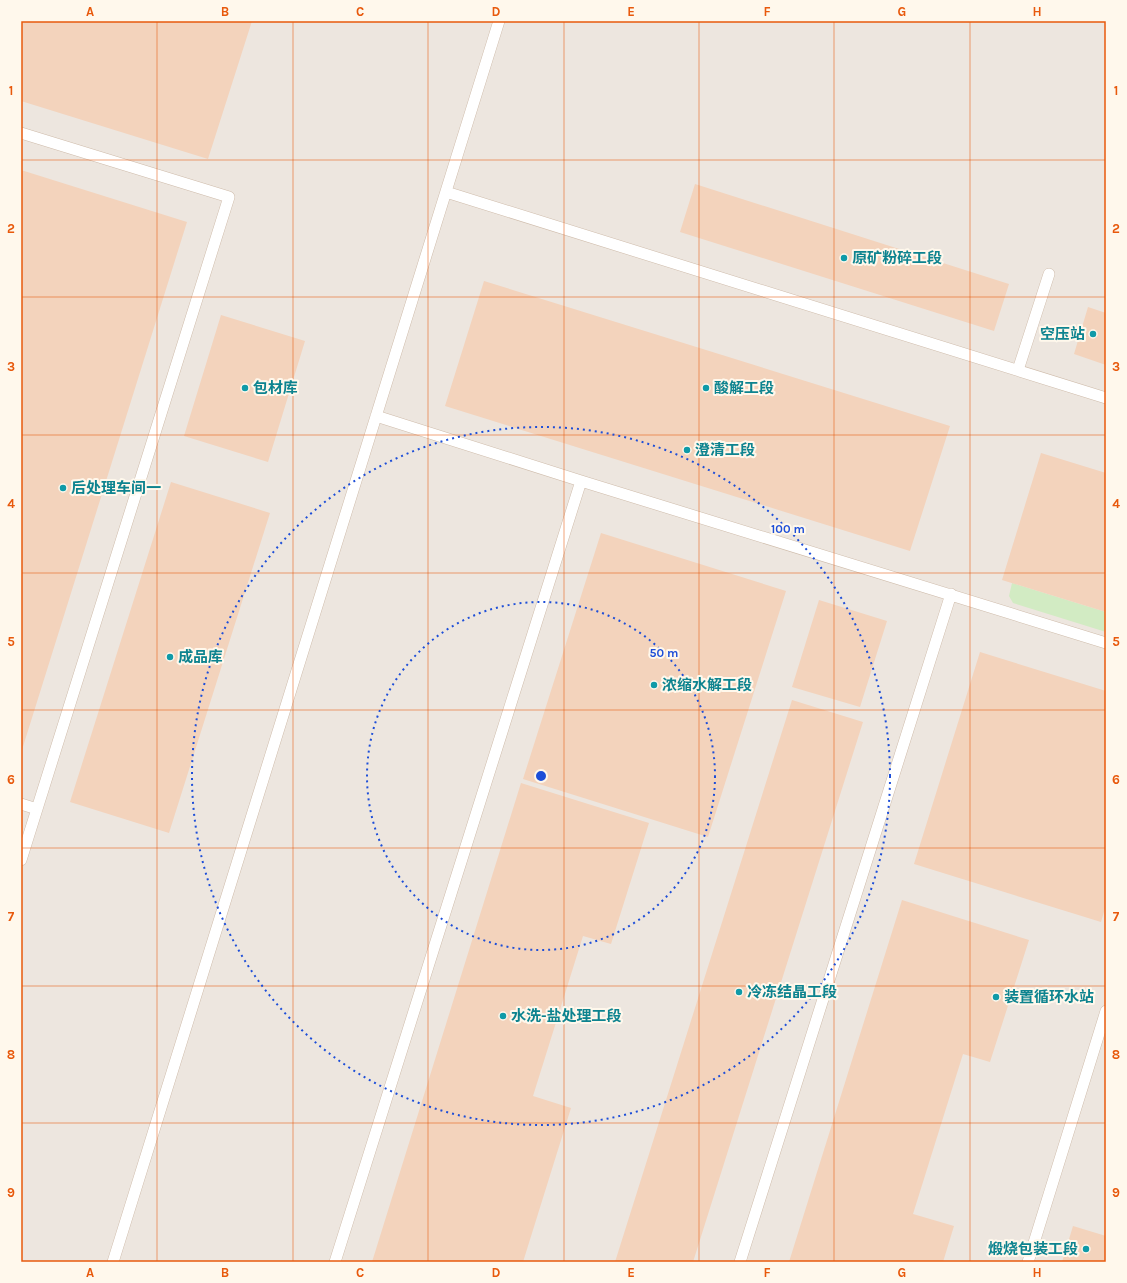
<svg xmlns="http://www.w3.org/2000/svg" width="1127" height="1283" viewBox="0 0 1127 1283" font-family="Karla,'Noto Sans SC',sans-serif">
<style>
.industrial{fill:#ede6df}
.green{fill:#d2ebc3}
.building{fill:#f3d3bc}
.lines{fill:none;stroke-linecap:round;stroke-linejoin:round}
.service-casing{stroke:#cfbcab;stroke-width:12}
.service{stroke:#fff;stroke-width:11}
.grid{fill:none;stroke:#e8590c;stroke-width:1;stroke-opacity:0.55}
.ring{fill:none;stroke:#1d4ed8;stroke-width:2;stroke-dasharray:2 4}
.culture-dot{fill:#0f9aa8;stroke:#fff8ec;stroke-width:1.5}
.labels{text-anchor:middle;stroke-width:4;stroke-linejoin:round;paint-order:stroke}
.culture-label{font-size:15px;font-weight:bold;fill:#0d838f;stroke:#fff8ec;text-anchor:start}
.centre{fill:#1d4ed8;stroke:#fff8ec;stroke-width:2}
.ring-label{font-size:12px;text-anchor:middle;font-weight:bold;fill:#1d4ed8;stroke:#fff8ec;stroke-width:4;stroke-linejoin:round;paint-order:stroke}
.neatline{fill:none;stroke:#e8590c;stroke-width:1.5}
.grid-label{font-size:13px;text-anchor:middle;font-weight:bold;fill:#e8590c}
</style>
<rect width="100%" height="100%" fill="#fdf4e5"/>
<path class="industrial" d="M21 21H1106V1262H21Z"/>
<path class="green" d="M1012 583 1106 612V632L1013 603 1009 596Z"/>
<path class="building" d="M21 21H252L208 159 21 101Z
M21 170 187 222 21 753Z
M695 184 1009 284 994 331 680 232Z
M484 281 950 426 910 551 445 406Z
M1088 307 1106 313V365L1074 354Z
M221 315 305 341 268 462 184 436Z
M1041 453 1106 473V612L1002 580Z
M171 482 270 513 169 833 70 802Z
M601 533 786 591 708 837 523 779Z
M819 600 887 621 860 707 792 687Z
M980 652 1106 691V905L1101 922 914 864Z
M792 700 863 722 693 1262H615Z
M521 783 649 823 611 944 583 936 533 1096 571 1108 523 1262H372Z
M902 900 1029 940 990 1062 963 1054 913 1214 954 1226 943 1262H789Z
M1073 1226 1106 1236V1262H1062Z"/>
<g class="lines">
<g class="service-casing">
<path id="service" d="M21 133 229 197 21 860
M446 192 1106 398
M1018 370 1049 274
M376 416 581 481 1106 643
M21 804 37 809
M113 1262 499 21
M335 1262 581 481
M740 1262 951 594
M1028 1262 1106 1011"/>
</g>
<use href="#service" class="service"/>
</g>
<path class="grid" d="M157 21V1262M293 21V1262M428 21V1262M564 21V1262M699 21V1262M834 21V1262M970 21V1262M21 160H1106M21 297H1106M21 435H1106M21 573H1106M21 710H1106M21 848H1106M21 986H1106M21 1123H1106"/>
<g class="ring">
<circle cx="541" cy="776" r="174"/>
<circle cx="541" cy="776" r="349"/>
</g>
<g class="culture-dot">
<circle cx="844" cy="258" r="4"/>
<circle cx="1093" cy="334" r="4"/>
<circle cx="245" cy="388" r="4"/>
<circle cx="706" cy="388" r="4"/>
<circle cx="687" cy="450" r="4"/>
<circle cx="63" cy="488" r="4"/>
<circle cx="170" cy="657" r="4"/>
<circle cx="654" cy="685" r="4"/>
<circle cx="739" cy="992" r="4"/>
<circle cx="996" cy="997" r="4"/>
<circle cx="503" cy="1016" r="4"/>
<circle cx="1086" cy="1249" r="4"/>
</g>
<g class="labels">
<g class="culture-label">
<text x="852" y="263">原矿粉碎工段</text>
<text x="1085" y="339" text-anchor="end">空压站</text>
<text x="253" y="393">包材库</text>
<text x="714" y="393">酸解工段</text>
<text x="695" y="455">澄清工段</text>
<text x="71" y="493">后处理车间一</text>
<text x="178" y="662">成品库</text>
<text x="662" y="690">浓缩水解工段</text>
<text x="747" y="997">冷冻结晶工段</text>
<text x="1004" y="1002">装置循环水站</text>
<text x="511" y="1021">水洗-盐处理工段</text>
<text x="1078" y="1254" text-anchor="end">煅烧包装工段</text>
</g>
</g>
<circle cx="541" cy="776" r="6" class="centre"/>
<g class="ring-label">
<text x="788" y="533">100 m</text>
<text x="664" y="657">50 m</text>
</g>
<rect width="1127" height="1283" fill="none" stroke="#fff8ec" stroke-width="44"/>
<rect x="22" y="22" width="1083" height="1239" class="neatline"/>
<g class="grid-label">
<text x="90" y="16">A</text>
<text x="225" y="16">B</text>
<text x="360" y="16">C</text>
<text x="496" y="16">D</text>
<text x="631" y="16">E</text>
<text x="767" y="16">F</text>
<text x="902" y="16">G</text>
<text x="1037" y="16">H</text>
<text x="11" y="95">1</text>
<text x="1116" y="95">1</text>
<text x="11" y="233">2</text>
<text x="1116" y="233">2</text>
<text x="11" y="371">3</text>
<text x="1116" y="371">3</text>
<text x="11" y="508">4</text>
<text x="1116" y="508">4</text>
<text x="11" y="646">5</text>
<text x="1116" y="646">5</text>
<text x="11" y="784">6</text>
<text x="1116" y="784">6</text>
<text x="11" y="921">7</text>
<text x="1116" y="921">7</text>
<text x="11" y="1059">8</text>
<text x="1116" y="1059">8</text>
<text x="11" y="1197">9</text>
<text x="1116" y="1197">9</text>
<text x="90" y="1277">A</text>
<text x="225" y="1277">B</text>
<text x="360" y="1277">C</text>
<text x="496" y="1277">D</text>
<text x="631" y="1277">E</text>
<text x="767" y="1277">F</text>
<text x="902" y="1277">G</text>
<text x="1037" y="1277">H</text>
</g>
</svg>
